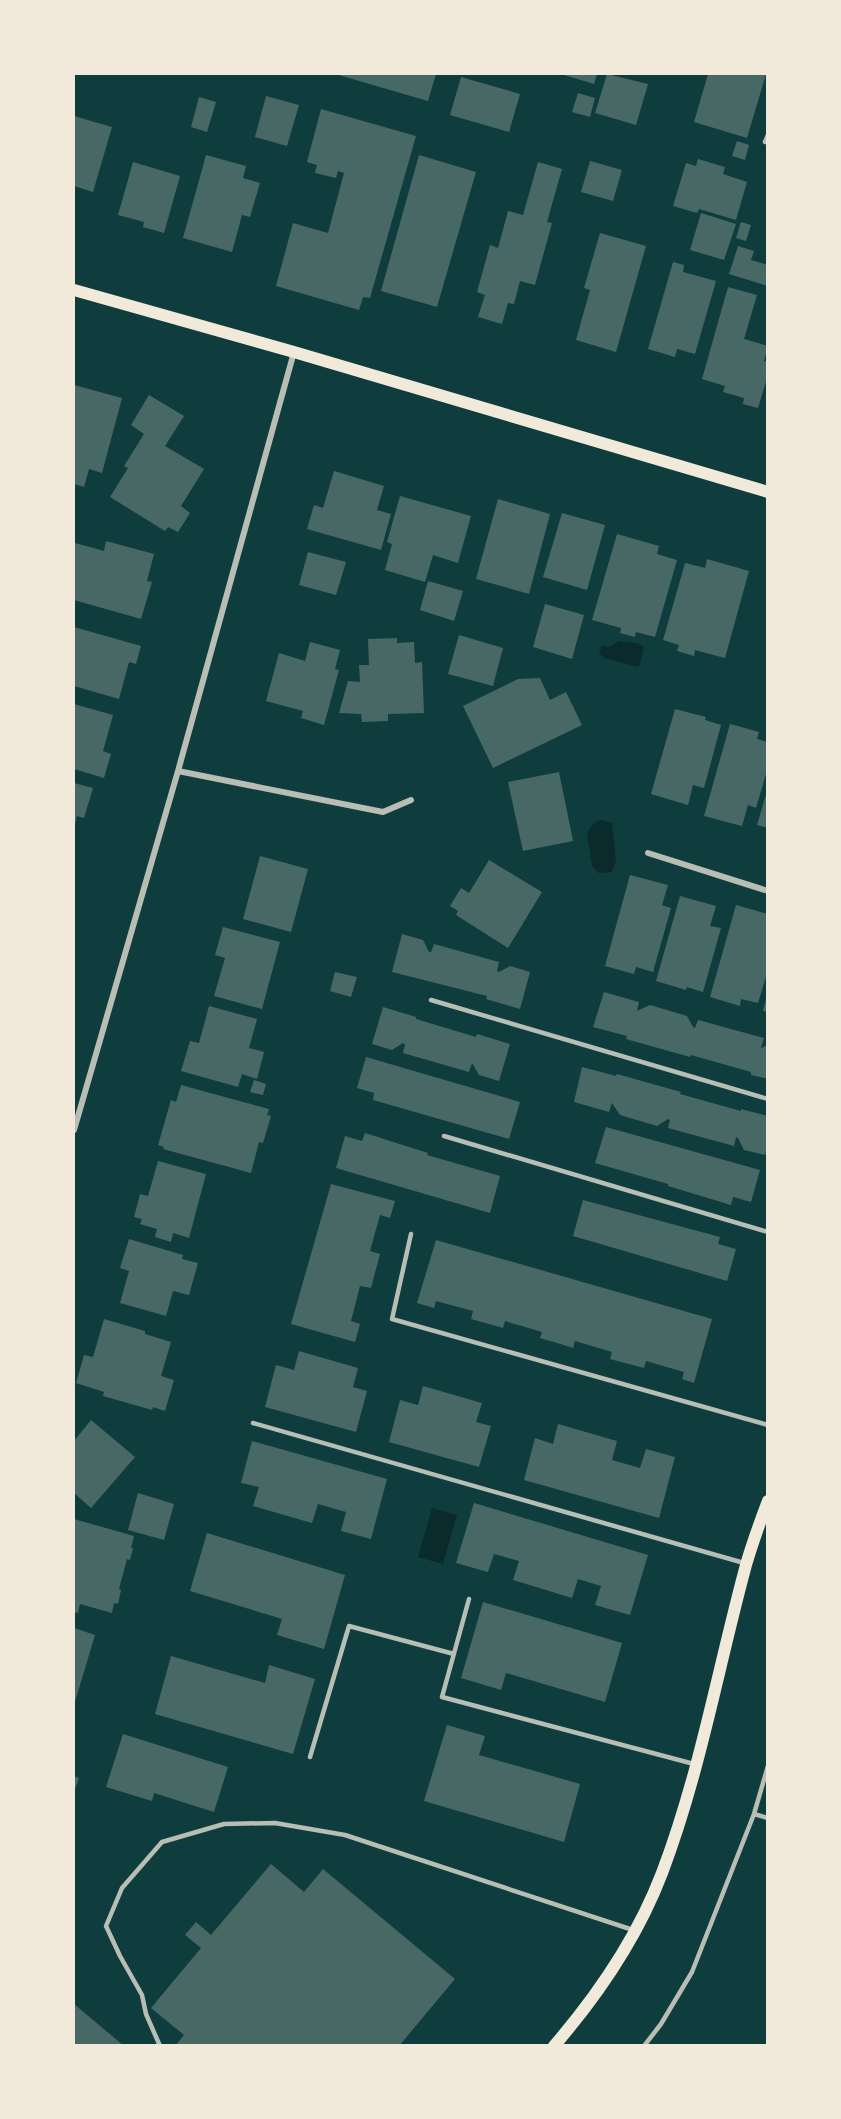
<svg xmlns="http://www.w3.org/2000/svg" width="841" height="2119" viewBox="0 0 841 2119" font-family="Raleway,sans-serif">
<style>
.water{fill:#0a2a2b}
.building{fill:#486865}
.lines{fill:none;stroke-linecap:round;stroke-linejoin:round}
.service{stroke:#b8beb3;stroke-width:4.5}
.minor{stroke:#b8beb3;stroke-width:6}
.secondary{stroke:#f1e9da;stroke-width:12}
</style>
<rect width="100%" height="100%" fill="#0f3d3e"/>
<path class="water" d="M619 641 637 643 644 646 640 665 638 667 604 658 599 653 602 645 609 647Z
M601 820 612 823 616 860 612 872 599 873 592 866 587 834 593 824Z
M432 1508 457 1515 443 1564 418 1557Z"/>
<path class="building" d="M335 74H436L428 101Z
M561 74H597L594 84Z
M607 74 648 84 636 125 595 113Z
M708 74H766L747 138 694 122Z
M461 77 520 94 509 132 450 115Z
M578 93 595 98 590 117 572 112Z
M266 96 299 105 287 146 255 137Z
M199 97 216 102 207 132 191 127Z
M321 109 416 136 370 298 363 297 359 310 276 286 293 223 328 233 344 173 338 171 336 178 315 173 317 165 307 162Z
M74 116 112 127 93 192 74 186Z
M737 141 749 145 745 160 732 156Z
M206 155 246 166 243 178 260 183 250 217 242 215 232 252 183 238Z
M419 155 476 172 437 307 381 291Z
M698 159 725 167 723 174 747 182 736 220 699 209 697 213 673 206 686 163 696 166Z
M590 161 622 170 613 201 581 192Z
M133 162 180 176 164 233 143 227 144 222 118 215Z
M538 162 562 169 547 222 552 223 535 285 520 281 514 304 508 303 502 324 478 317 485 295 477 292 490 245 498 248 508 211 523 215Z
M701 213 736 224 724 260 690 250Z
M741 222 751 225 746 241 736 238Z
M600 233 646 246 616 352 576 340 590 290 584 288Z
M738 246 754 251 751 260 768 265V286L729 274Z
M673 262 684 265 683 272 716 281 695 354 677 349 675 357 648 349Z
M728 287 757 295 744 339 768 346 764 361 768 362V375L758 408 743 404 744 398 723 392 725 386 702 379Z
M74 385 122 398 102 473 89 469 84 487 74 484Z
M149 395 184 416 165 446 204 469 181 506 190 513 178 532 168 527 165 531 110 497 128 468 124 466 144 434 131 425Z
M334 471 384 486 377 510 391 514 381 550 307 529 314 505 323 508Z
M400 496 471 516 458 563 433 555 425 582 385 570 392 544 387 542Z
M498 499 550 514 529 594 476 579Z
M562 513 605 525 587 590 543 577Z
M617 534 659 546 657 554 677 560 655 637 636 632 635 637 620 633 621 628 592 620Z
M106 541 154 554 147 581 152 582 141 619 74 600 75 543 104 551Z
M308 552 346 562 336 595 299 585Z
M707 559 749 571 725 658 695 650 694 656 677 651 679 645 663 640 685 563 705 568Z
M428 581 463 591 454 621 420 610Z
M545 604 584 615 572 659 533 647Z
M74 627 141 646 136 664 129 662 119 699 74 686Z
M459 635 503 648 493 686 448 674Z
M397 638V643L414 642 415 663 422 662 424 713 388 714V721L362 722 361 714 339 713 348 681 360 682 359 665H369L368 639Z
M310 642 340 650 335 669 339 670 324 725 301 718 303 711 266 701 279 653 305 661Z
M540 678 550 700 566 692 582 725 493 768 463 706 518 679Z
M74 704 113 715 103 751 111 754 104 778 74 769Z
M675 709 706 717 705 720 721 725 704 788 693 785 688 805 651 794Z
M730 724 759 732 757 739 768 742V767L756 808 748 805 742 826 704 816Z
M559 772 573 841 523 851 508 782Z
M74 783 93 788 84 818 77 816 74 828Z
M767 791H768V828L757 825Z
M260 856 308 869 291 932 243 919Z
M489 860 542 892 508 948 456 915 458 911 450 906 461 888 469 893Z
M630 875 668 885 662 905 671 908 653 972 636 967 634 974 605 966Z
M680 896 716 906 710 926 721 928 703 992 687 987 686 990 656 981Z
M736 905 768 914V970L758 1003 741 999 740 1006 710 997Z
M223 927 280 942 262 1009 214 996 225 958 215 955Z
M402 934 423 940 429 952H431L434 944 499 962 497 971 499 972 510 966 530 972 520 1009 486 999 487 996 392 972Z
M335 972 357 977 351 997 330 991Z
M604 992 639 1002 637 1011 650 1005 687 1016 693 1027 695 1028 698 1020 764 1038 761 1048 768 1045V1079L751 1075V1072L691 1055 690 1057 626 1039 627 1036 593 1027Z
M767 995H768V1012L763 1011Z
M209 1006 257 1019 249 1048 264 1052 257 1079 242 1074 238 1087 181 1071 190 1041 199 1043Z
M383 1007 416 1017V1019L476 1037 477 1034 510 1044 499 1081 479 1075 472 1063 469 1072 403 1053 405 1045 403 1043 392 1050 372 1044Z
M366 1057 520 1102 509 1139 373 1100 374 1093 357 1088Z
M582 1067 616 1076 617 1074 681 1092 680 1094 741 1111V1109L768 1116V1146L765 1155 744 1150 738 1138 736 1137 734 1146 668 1128 670 1120 668 1119 657 1126 620 1115 612 1103 609 1112 574 1102Z
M254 1080 266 1084 263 1095 250 1092Z
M181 1085 269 1109 267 1115 271 1116 263 1143 259 1142 251 1173 163 1149 164 1147 158 1145 171 1100 176 1102Z
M606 1127 760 1170 751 1202 733 1197 731 1205 668 1186V1184L595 1163Z
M365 1133 428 1153 427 1155 500 1176 490 1213 336 1168 345 1136 362 1141Z
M158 1161 206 1174 189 1238 173 1233 171 1242 155 1237 157 1229 140 1224 142 1219 134 1217 140 1194 148 1196Z
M331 1184 395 1201 390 1218 380 1215 370 1251 380 1254 371 1288 360 1286 351 1321 360 1324 355 1342 291 1324Z
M583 1200 720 1237 718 1244 736 1249 727 1281 573 1236Z
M129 1239 183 1255 182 1259 198 1263 189 1295 173 1291 166 1316 120 1303 129 1271 120 1268Z
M436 1240 712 1319 694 1383 682 1379 684 1372 646 1361 644 1368 610 1359 612 1352 575 1341 573 1348 557 1343 540 1338 542 1332 505 1321 503 1328 471 1319 473 1311 436 1301 434 1308 417 1303Z
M104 1319 145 1331V1334L171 1342 161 1376 174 1380 165 1411 153 1407 152 1410 103 1396 104 1392 76 1383 84 1355 93 1357Z
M299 1351 358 1368 353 1387 367 1391 356 1432 265 1407 276 1365 294 1370Z
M423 1386 482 1403 476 1422 491 1426 479 1467 389 1442 400 1400 418 1405Z
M91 1420 135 1457 91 1508 74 1493V1441Z
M558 1424 617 1441 612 1460 640 1468 646 1449 675 1457 659 1518 524 1480 535 1438 553 1444Z
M252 1441 387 1479 371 1539 341 1531 346 1512 318 1504 312 1523 253 1506 259 1487 241 1483Z
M138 1493 174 1504 164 1540 128 1530Z
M474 1503 648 1555 630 1615 595 1605 601 1586 578 1579 572 1598 513 1580 519 1561 494 1554 488 1572 456 1563Z
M74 1519 134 1536 131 1548H133L130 1560 127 1559 119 1589 121 1590 118 1604 114 1603 112 1613 80 1604 78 1613 74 1612Z
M207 1533 345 1575 324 1649 277 1635 282 1619 190 1591Z
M483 1602 622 1643 605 1702 506 1673 501 1690 461 1678Z
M74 1628 95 1635 74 1705Z
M171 1656 265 1683 269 1665 315 1679 293 1754 155 1714Z
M447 1725 485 1736 479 1755 580 1784 564 1842 424 1801Z
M123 1734 228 1767 214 1812 154 1793 152 1801 106 1787Z
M74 1776 79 1778 74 1792Z
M271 1864 304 1892 323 1869 455 1979 399 2046H175L184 2035 151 2008 201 1948 185 1935 196 1922 211 1935Z
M74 2004 124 2046H74Z"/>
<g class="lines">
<path class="service" d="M765 142 768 135
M431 1000 768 1099
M444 1136 768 1232
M411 1234 392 1319 768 1425
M253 1423 744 1563
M469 1599 442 1697 694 1764
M310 1757 349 1626 454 1654
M754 1814 768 1818
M160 2046 146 2014 142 1995 120 1956 106 1926 122 1888 162 1842 224 1824 275 1823 345 1835 633 1930
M644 2046 661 2024 692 1972 754 1814 768 1766"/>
<path class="minor" d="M178 771 383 812 411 800
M648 853 768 891
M74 1130 178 771 294 352"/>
<path class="secondary" d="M74 290 294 352 768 492
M554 2046C598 1995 638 1936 662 1873 700 1773 718 1668 746 1565 752 1544 760 1522 768 1501"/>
</g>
<rect width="841" height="2119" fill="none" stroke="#f1e9da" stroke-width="150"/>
</svg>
